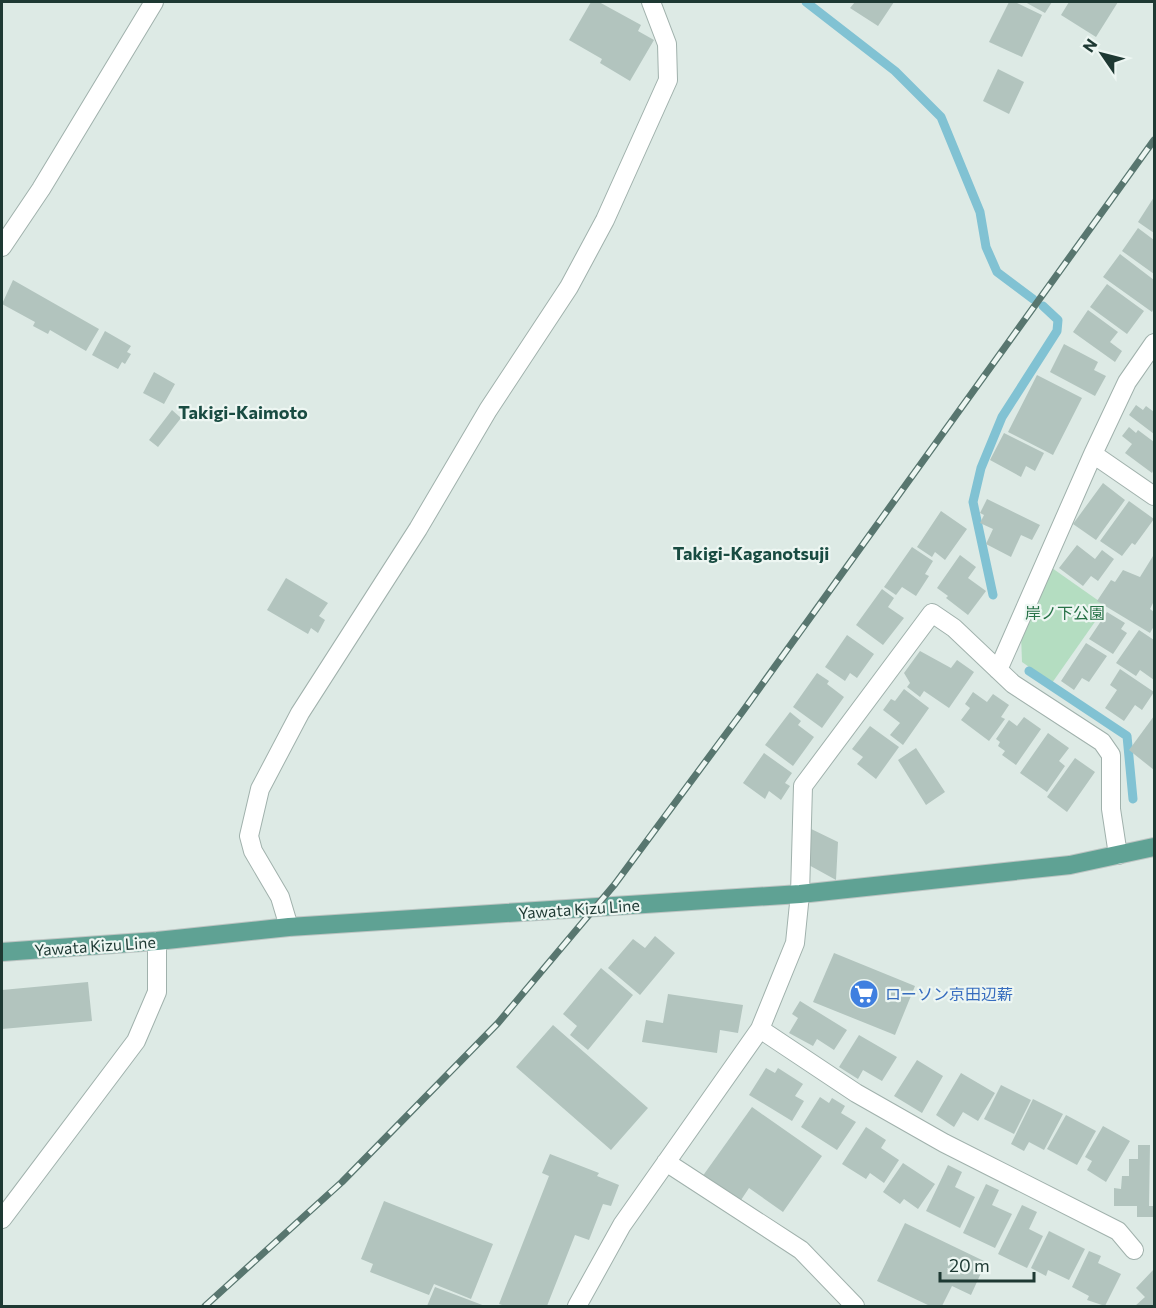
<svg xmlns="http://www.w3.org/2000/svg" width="1156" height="1308" viewBox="0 0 1156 1308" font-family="Commissioner,'Noto Sans JP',sans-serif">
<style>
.green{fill:#b4ddc1}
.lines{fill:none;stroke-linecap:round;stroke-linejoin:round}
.stream{stroke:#81c2d3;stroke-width:9}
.building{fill:#b2c4be}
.street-casing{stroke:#a0b1ac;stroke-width:20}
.primary-casing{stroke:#bcc4c2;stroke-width:20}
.street{stroke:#fff;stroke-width:18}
.primary{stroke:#5fa294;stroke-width:18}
.rail-casing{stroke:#58766f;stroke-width:7}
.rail{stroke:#edf6f2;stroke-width:4.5;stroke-dasharray:14;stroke-linecap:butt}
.labels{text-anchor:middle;stroke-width:4.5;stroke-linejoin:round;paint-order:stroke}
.park-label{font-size:16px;fill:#277247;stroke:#edf6f2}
.street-label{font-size:16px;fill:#1e3933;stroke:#edf6f2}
.shop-label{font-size:16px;fill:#366cbe;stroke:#edf6f2;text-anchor:start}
.neighbourhood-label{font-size:18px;font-weight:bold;fill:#194c42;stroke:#edf6f2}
</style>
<rect width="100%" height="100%" fill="#ddeae5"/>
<path class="green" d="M1052 568 1106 606 1052 683 1022 662 1021 635Z"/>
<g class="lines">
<path class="stream" d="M806 2 895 71 941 117 980 212 986 247 997 272 1033 299
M993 595 973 502 981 468 1002 417 1057 331 1058 320 1043 306
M1029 671 1127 736 1133 799"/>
</g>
<path class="building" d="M591 2H599L641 25 638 31 654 40 630 81 600 63 602 59 569 40Z
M855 2H894L878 26 850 8Z
M1009 2H1015L1042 15 1022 57 989 42Z
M1025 2H1052L1045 13Z
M1069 2H1118L1096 37 1061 15Z
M998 69 1024 82 1009 114 983 101Z
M1154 197V233L1138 222Z
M1138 228 1154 240V274L1122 251Z
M1120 254 1154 280V308L1152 312 1103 277Z
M13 280 99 329 86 351 50 330 48 334 33 326 35 322 2 304Z
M1107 284 1144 311 1127 334 1090 307Z
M1088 310 1118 332 1110 342 1122 351 1115 362 1073 332Z
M105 331 131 346 127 352 131 354 125 364 122 362 118 369 92 355Z
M1064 344 1098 362 1094 370 1106 376 1095 396 1050 372Z
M154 372 175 384 164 404 143 393Z
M1037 375 1082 398 1053 455 1008 432Z
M1136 405 1143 410 1146 406 1154 412V434L1129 415Z
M172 410 181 418 158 447 149 440Z
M1129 427 1136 433 1138 430 1154 442V469L1152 473 1125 453 1132 444 1122 436Z
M1004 433 1044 453 1035 471 1026 466 1021 477 990 460Z
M1103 483 1125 500 1096 540 1073 524Z
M987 499 1040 525 1032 540 1021 535 1011 557 986 544 993 529 980 523 984 515 980 513Z
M1129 501 1154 519 1135 545 1132 543 1122 556 1100 541Z
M941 511 967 529 945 560 935 552 932 557 917 547Z
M1077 545 1095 559 1102 550 1114 559 1098 581 1091 576 1083 586 1059 568Z
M912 547 933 561 925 574 929 576 916 596 902 587 896 595 884 587Z
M960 555 976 567 968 578 986 591 968 615 946 598 948 596 937 588Z
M1153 556 1154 601 1150 609 1154 612V626L1150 633 1097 601 1111 580 1115 582 1123 570 1140 577Z
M286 578 328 603 319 616 325 620 318 633 311 628 308 634 267 610Z
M882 589 894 598 888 607 904 618 883 645 856 625Z
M1107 612 1125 623 1121 629 1127 633 1113 654 1089 639Z
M1139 630 1154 640V680L1140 670 1136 676 1116 663Z
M847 635 874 654 857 678 850 673 845 681 825 667Z
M1086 643 1107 656 1089 682 1082 678 1074 690 1061 681Z
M920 651 951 668 957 660 974 672 949 708 924 691 920 697 907 687 910 683 904 673Z
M1120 669 1154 692 1142 710 1135 705 1124 721 1105 708 1117 690 1110 685Z
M817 673 829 681 827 684 844 697 822 728 793 707Z
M904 689 929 708 903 745 890 735 900 723 883 710 891 699 895 701Z
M973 692 987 702 993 694 1009 705 1001 717 1005 719 989 741 961 720 970 708 965 704Z
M790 712 801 721 798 725 814 737 793 766 765 745Z
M1154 716V770L1129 750Z
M1024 717 1041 729 1016 765 1002 755 1005 751 998 746 1000 742 996 739 1009 720 1017 726Z
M870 726 899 747 876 779 857 764 863 757 852 749Z
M1048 733 1069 748 1059 761 1065 766 1047 792 1020 773Z
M916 748 945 792 926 805 898 760Z
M764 753 792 773 785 783 790 786 781 800 769 791 765 799 743 783Z
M1075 758 1095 772 1067 812 1047 797Z
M805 826 838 842 836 880 807 864Z
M655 936 675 953 640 995 608 968 633 939 645 948Z
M834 953 915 986 895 1035 813 1002Z
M601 968 633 995 588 1050 570 1035 577 1026 563 1014Z
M88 982 92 1021 2 1029V990Z
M668 994 743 1005 738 1033 720 1030 717 1053 642 1042 646 1020 663 1023Z
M800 1001 847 1030 834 1050 817 1039 813 1046 789 1033 798 1018 792 1014Z
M553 1025 648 1108 611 1150 516 1067Z
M859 1035 897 1057 882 1081 863 1070 858 1079 839 1067Z
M917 1060 943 1076 922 1113 894 1096Z
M766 1068 775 1073 778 1068 803 1084 795 1096 804 1101 792 1121 749 1095Z
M961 1073 995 1093 978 1121 963 1112 954 1127 936 1115Z
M1001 1085 1031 1100 1014 1134 984 1119Z
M820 1097 829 1103 832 1098 845 1106 841 1113 856 1122 837 1150 801 1127Z
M1033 1099 1063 1114 1044 1150 1029 1142 1024 1151 1011 1144Z
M752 1107 822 1156 783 1212 749 1188 739 1203 702 1177Z
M1066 1115 1096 1131 1077 1165 1047 1149Z
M1103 1126 1130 1141 1106 1182 1087 1170 1092 1161 1085 1157Z
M866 1127 886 1140 881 1148 899 1160 884 1183 870 1173 866 1179 842 1164Z
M1138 1145H1150L1149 1206H1154V1217H1137V1206H1114V1188L1121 1189 1122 1176H1129V1159H1138Z
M550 1154 599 1173 597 1176 619 1185 611 1206 603 1204 589 1240 575 1235 547 1306H505L499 1304 549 1176 542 1173Z
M903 1163 935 1184 918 1209 904 1199 900 1204 883 1192Z
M948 1165 962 1172 955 1187 975 1197 960 1228 926 1211Z
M986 1184 999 1190 992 1205 1012 1214 995 1248 963 1233Z
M384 1201 493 1244 471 1299 434 1284 429 1295 370 1272 373 1264 361 1259Z
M1022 1205 1037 1212 1029 1229 1043 1236 1027 1268 998 1254Z
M905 1223 986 1262 971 1295 952 1286 942 1306H930L877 1281Z
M1049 1231 1085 1249 1069 1280 1048 1270 1046 1276 1031 1268Z
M1089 1251 1101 1256 1098 1263 1121 1274 1105 1306 1087 1300 1089 1296 1072 1287Z
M1154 1269V1306H1135L1145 1297 1136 1288Z
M435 1287 485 1306H427Z"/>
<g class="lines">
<g class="street-casing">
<path id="street" d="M2 247 41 189 154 2
M1154 343 1127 382 1093 454 1154 496
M998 670 1093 454
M289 927 280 897 253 851 249 836 260 789 300 713 418 529 488 410 569 287 605 220 668 80 667 44 651 2
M760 1029 856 1093 944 1143 1118 1231 1134 1250
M666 1162 801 1250 855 1306
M2 1219 136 1041 157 992V941
M577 1306 622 1225 760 1029 795 943 800 894 803 786 932 613 954 628 1013 684 1102 742 1111 755V809L1118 855"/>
</g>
<g class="primary-casing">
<path id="primary" d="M2 952 157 941 289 927 800 894 1070 865 1154 847"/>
</g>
<use href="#street" class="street"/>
<use href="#primary" class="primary"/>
<g class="rail-casing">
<path id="rail" d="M205 1306 342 1182 498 1023 615 884 743 711 1154 140"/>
</g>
<use href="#rail" class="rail"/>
</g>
<defs>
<g id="supermarket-disc" transform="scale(1.5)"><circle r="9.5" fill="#3f7fe0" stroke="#edf6f2"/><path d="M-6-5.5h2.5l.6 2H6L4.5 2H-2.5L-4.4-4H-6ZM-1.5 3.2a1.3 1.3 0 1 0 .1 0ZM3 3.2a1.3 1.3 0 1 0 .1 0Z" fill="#fff"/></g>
</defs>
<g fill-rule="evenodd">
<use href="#supermarket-disc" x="864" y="994"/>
</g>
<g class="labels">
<g class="park-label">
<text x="1065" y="619">岸ノ下公園</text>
</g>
<g class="street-label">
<text transform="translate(579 909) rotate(-4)" y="6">Yawata Kizu Line</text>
<text transform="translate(95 946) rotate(-4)" y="6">Yawata Kizu Line</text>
</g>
<g class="shop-label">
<text x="885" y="1000">ローソン京田辺薪</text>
</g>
<g class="neighbourhood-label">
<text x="243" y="419">Takigi-Kaimoto</text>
<text x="751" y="560">Takigi-Kaganotsuji</text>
</g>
</g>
<rect width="1156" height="1308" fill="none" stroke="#1e3933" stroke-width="6"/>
<g transform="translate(1102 54) rotate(305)" stroke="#edf6f2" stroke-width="4.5" paint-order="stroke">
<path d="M0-4.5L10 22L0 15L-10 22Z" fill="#1e3933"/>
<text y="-9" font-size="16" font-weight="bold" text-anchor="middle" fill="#1e3933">N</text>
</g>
<path d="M940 1272v9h94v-9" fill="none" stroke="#1e3933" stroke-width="3"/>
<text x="949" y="1272" font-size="18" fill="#1e3933" stroke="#edf6f2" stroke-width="4.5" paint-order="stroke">20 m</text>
</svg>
